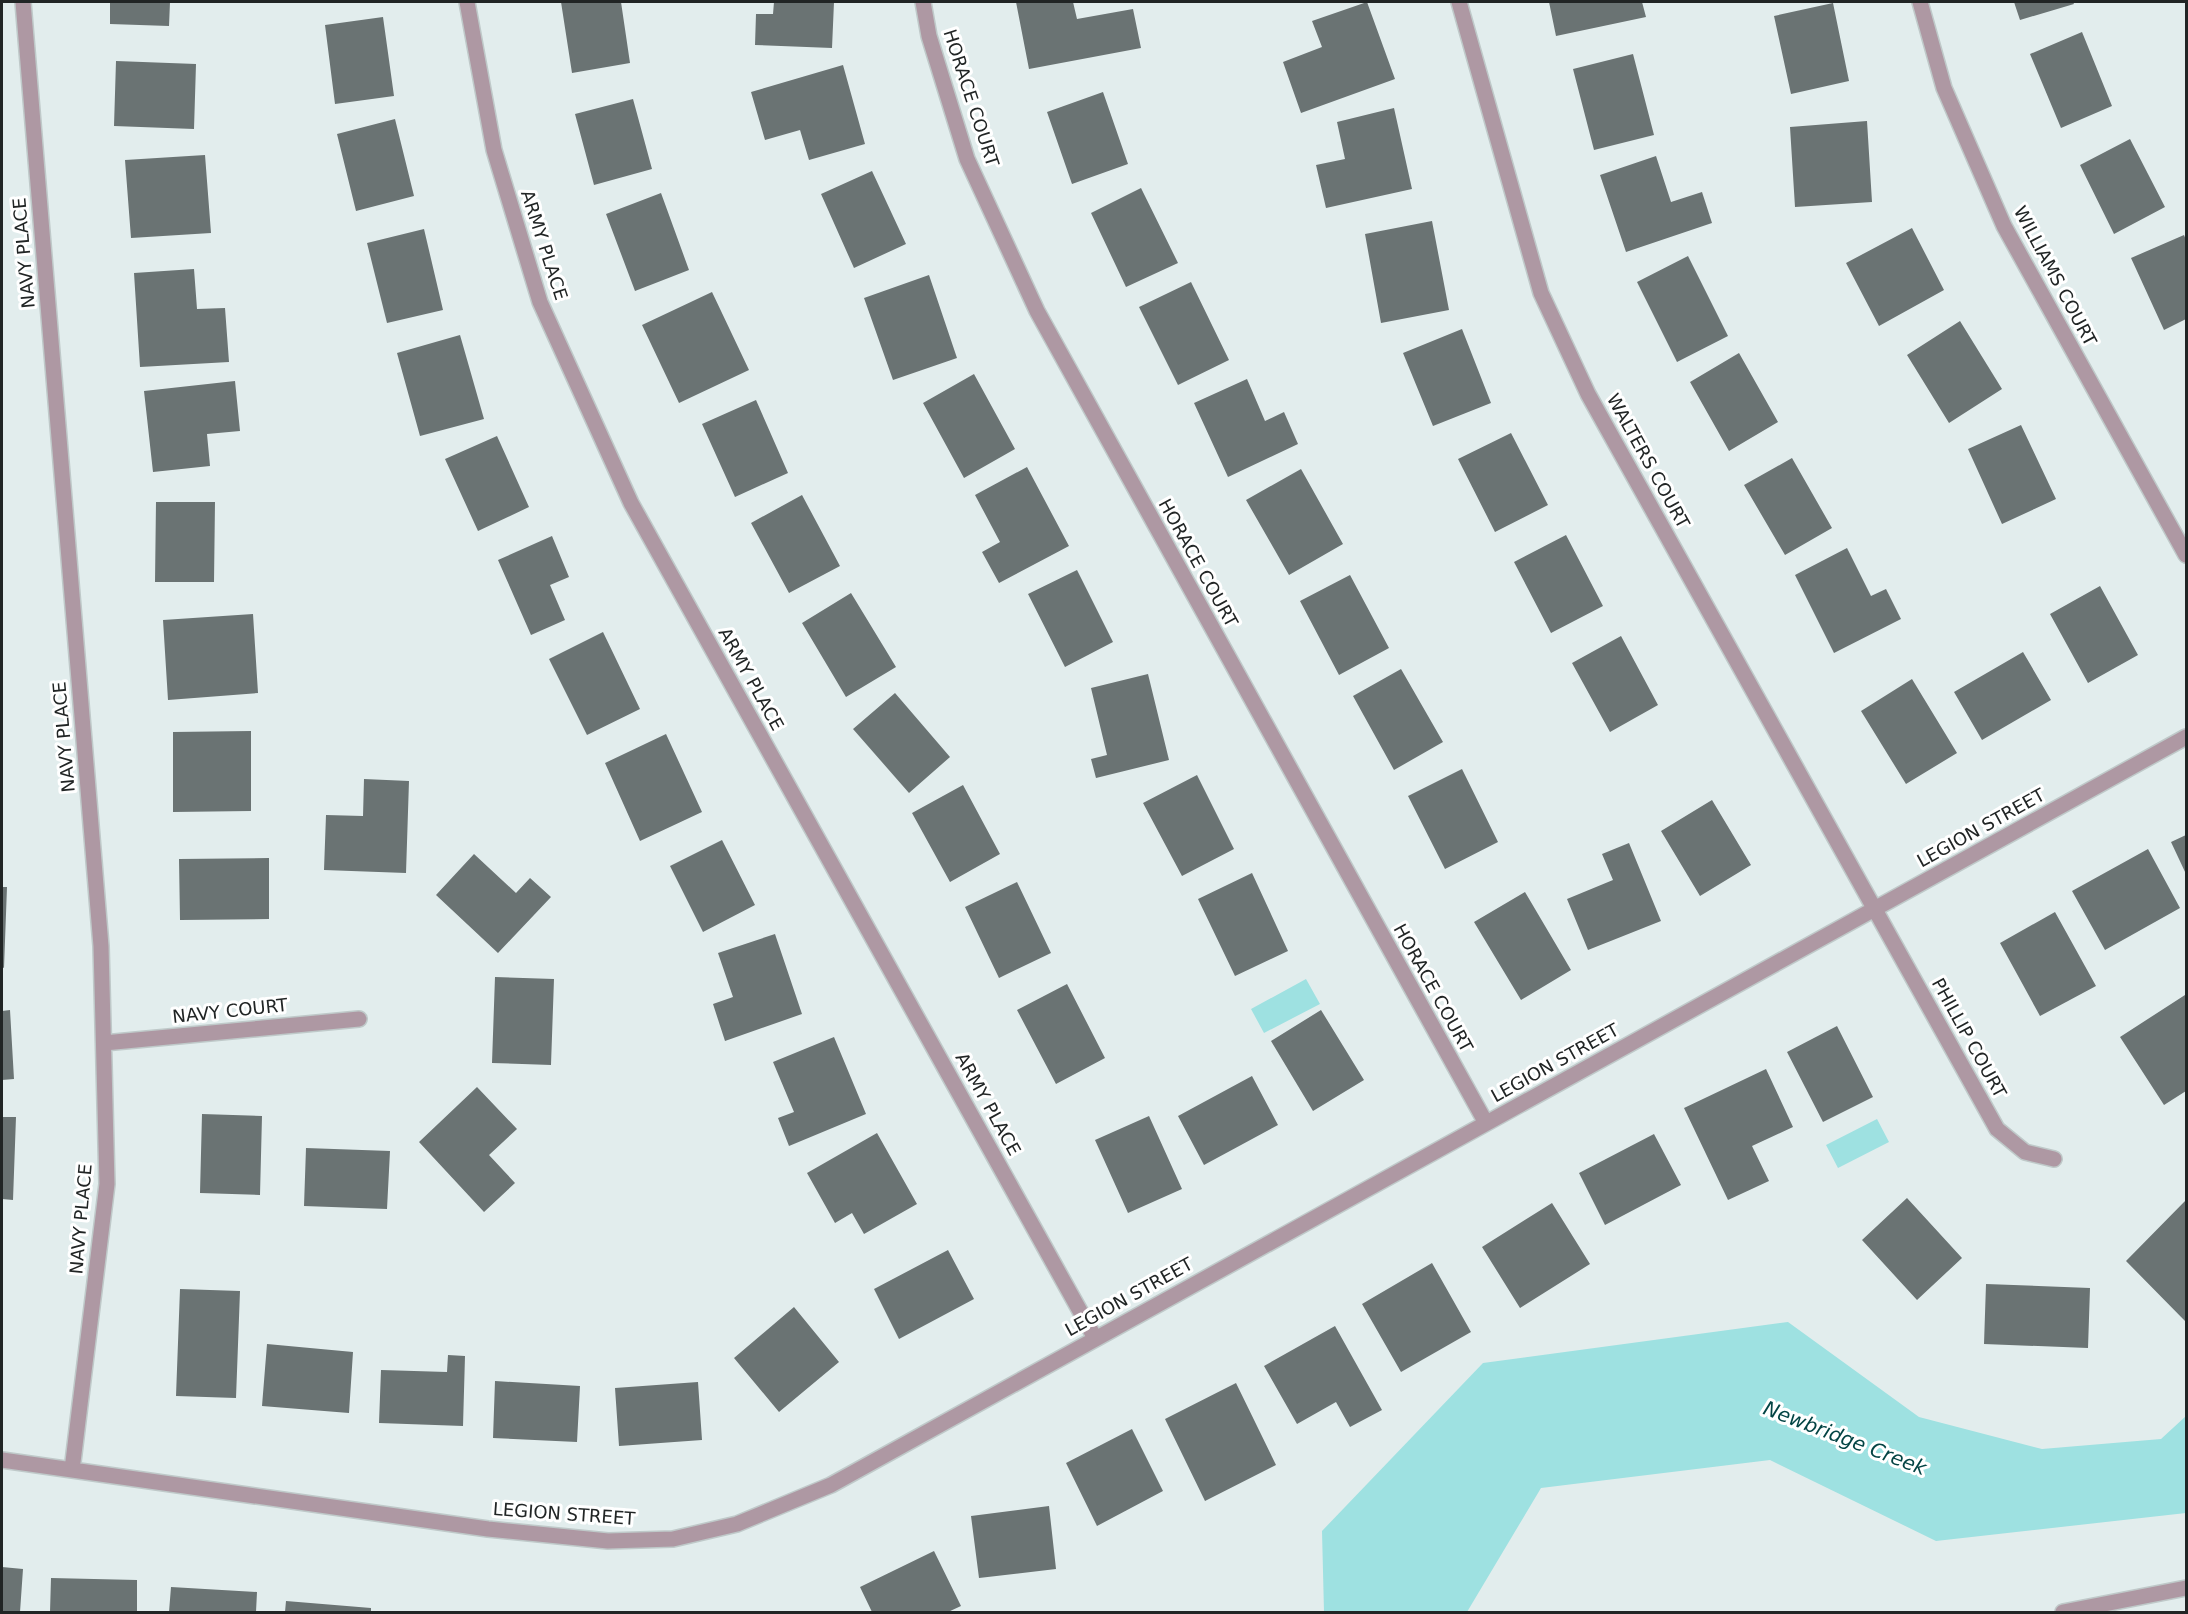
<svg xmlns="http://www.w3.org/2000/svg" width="2188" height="1614" viewBox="0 0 2188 1614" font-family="'DejaVu Sans',sans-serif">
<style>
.water{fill:#9ee1e1}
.building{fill:#6a7373}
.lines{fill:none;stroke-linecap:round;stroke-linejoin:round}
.minor-casing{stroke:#bfc9c9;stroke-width:18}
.minor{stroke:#ae98a3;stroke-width:15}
.labels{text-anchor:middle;stroke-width:6;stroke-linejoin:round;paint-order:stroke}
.street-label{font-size:18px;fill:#212525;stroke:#fff}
.water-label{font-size:20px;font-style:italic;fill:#034444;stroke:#fff}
</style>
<rect width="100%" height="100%" fill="#e2eded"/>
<path class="water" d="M1306 979 1320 1004 1264 1033 1251 1009Z
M1877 1119 1889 1142 1838 1168 1826 1145Z
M1788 1322 1919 1417 2042 1449 2161 1439 2186 1416V1513L1936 1541 1770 1460 1541 1488 1467 1612H1324L1322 1531 1483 1363Z"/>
<path class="building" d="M110 2H170L169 26 110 24Z
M561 2H621L630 63 572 73Z
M774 2H834L832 48 755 45 756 14H773Z
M1016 2H1073L1077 19 1133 9 1141 48 1029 69Z
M1367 2 1395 79 1301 113 1283 62 1322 47 1312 21Z
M1549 2H1642L1646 17 1556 36Z
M2014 2H2073L2074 4 2020 20Z
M1833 3 1849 81 1791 94 1774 16Z
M383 17 394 96 335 104 325 25Z
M2082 32 2112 106 2061 128 2030 54Z
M1633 54 1654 135 1594 150 1573 69Z
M116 61 196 64 194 129 114 126Z
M843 65 865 144 809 160 800 130 765 140 751 92Z
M1103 92 1128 164 1072 184 1047 112Z
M633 99 652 169 594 185 575 114Z
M1394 108 1412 189 1326 208 1316 165 1345 159 1337 122Z
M395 119 414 196 356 211 337 134Z
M1867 121 1872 202 1795 207 1790 127Z
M2130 139 2165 207 2114 234 2080 165Z
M205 155 211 233 131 238 125 160Z
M1656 156 1671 202 1702 192 1712 223 1626 252 1600 175Z
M872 171 906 244 854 268 821 194Z
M1141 188 1178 263 1126 287 1091 213Z
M661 193 689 270 635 291 606 214Z
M1432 221 1449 310 1381 323 1365 234Z
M1912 228 1944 290 1879 326 1846 263Z
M424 229 443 310 387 323 367 243Z
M2184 235 2186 240V319L2164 330 2131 258Z
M1688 256 1728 336 1677 362 1637 282Z
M194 269 197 309 225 308 229 362 140 367 134 273Z
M929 275 957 358 893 380 864 298Z
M1191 282 1229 360 1178 385 1139 307Z
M712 292 749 370 679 403 642 325Z
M1960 321 2002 389 1949 423 1907 355Z
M1462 329 1491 403 1433 426 1403 353Z
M460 335 484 419 420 436 397 353Z
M1739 353 1778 422 1729 451 1690 382Z
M974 374 1015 449 964 478 923 403Z
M1247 379 1265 421 1284 412 1298 444 1228 477 1194 403Z
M235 381 240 431 207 434 210 466 153 472 144 391Z
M756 400 788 473 735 497 702 424Z
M2021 425 2056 499 2002 524 1968 449Z
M1511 433 1548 505 1495 532 1458 459Z
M497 436 529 507 478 531 445 459Z
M1792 458 1832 528 1785 555 1744 485Z
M1027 467 1069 546 999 583 982 552 1000 542 975 495Z
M1301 469 1343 544 1289 575 1246 500Z
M802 495 840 566 789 593 751 523Z
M156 502H215L214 582H155Z
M1566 535 1603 606 1551 633 1514 562Z
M552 536 569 577 550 585 565 620 531 635 498 560Z
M1847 548 1871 596 1886 589 1901 619 1834 653 1795 575Z
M1077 570 1113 642 1065 667 1028 594Z
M1350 575 1389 648 1339 675 1300 601Z
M2100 586 2138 655 2088 683 2050 614Z
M851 593 896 667 846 697 802 623Z
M253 614 258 693 168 700 163 620Z
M603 632 640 709 587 735 549 659Z
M1621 636 1658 705 1610 732 1572 663Z
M2023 652 2051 700 1982 740 1954 692Z
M1401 669 1443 742 1394 770 1353 696Z
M1148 674 1169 760 1096 778 1091 759 1107 755 1091 688Z
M1912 679 1957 753 1906 784 1861 711Z
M895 693 950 757 909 793 853 729Z
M251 731V811L173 812V732Z
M666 734 702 812 640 841 605 763Z
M1462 769 1498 842 1445 869 1408 796Z
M1197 775 1234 849 1182 876 1143 803Z
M364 779 409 781 406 873 324 870 326 815 363 816Z
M963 785 1000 854 950 882 912 813Z
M1712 800 1751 865 1700 896 1661 831Z
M2186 835V874L2171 842Z
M722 840 755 905 703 932 670 866Z
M1629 843 1661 921 1588 950 1567 899 1613 880 1602 854Z
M2148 849 2180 908 2105 950 2072 891Z
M474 854 516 893 530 878 551 897 498 953 436 895Z
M269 858V919L180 920 179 859Z
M1252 873 1288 951 1235 976 1198 899Z
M1017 882 1051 953 999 978 965 907Z
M2 887H7L4 968 2 967Z
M1525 892 1571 970 1521 1000 1474 922Z
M2055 912 2096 986 2040 1016 2000 943Z
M775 934 802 1014 725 1041 713 1004 733 997 718 953Z
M495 977 554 979 551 1065 492 1063Z
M1067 984 1105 1058 1056 1084 1017 1010Z
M2185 995 2186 1091 2164 1105 2120 1037Z
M10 1010 14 1079 2 1080V1011Z
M1321 1010 1364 1080 1313 1111 1271 1041Z
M1837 1026 1873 1097 1823 1122 1787 1052Z
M834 1037 866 1114 789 1146 778 1118 794 1112 773 1062Z
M1766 1069 1793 1127 1752 1146 1769 1181 1728 1200 1684 1108Z
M1252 1076 1278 1125 1204 1165 1178 1116Z
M477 1087 517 1129 489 1155 515 1183 484 1212 419 1142Z
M202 1114 262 1116 260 1195 200 1193Z
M1149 1116 1182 1189 1128 1213 1095 1140Z
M2 1117H16L13 1200 2 1199Z
M877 1133 917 1204 864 1234 852 1213 835 1223 807 1173Z
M1654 1134 1681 1185 1605 1225 1579 1173Z
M306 1148 390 1151 387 1209 304 1206Z
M1907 1198 1962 1258 1917 1300 1862 1240Z
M2186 1200V1322L2126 1261Z
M1552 1203 1590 1264 1520 1308 1482 1247Z
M948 1250 974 1299 899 1339 874 1289Z
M1432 1263 1471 1332 1401 1372 1362 1304Z
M1986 1284 2090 1288 2088 1348 1984 1344Z
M180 1289 240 1291 236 1398 176 1396Z
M794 1307 839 1362 779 1412 734 1358Z
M1335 1326 1382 1410 1350 1427 1336 1402 1297 1424 1264 1366Z
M267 1344 353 1352 349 1413 262 1406Z
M448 1355 465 1356 463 1426 379 1423 381 1370 447 1372Z
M495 1381 580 1386 577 1442 493 1438Z
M698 1382 702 1440 619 1446 615 1388Z
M1236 1383 1276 1465 1205 1501 1165 1419Z
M1132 1429 1163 1491 1097 1526 1066 1463Z
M1049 1506 1056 1569 979 1578 971 1516Z
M934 1551 961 1606 948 1612H872L860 1587Z
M2 1567 23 1569 20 1612H2Z
M51 1578 137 1580V1612H50Z
M171 1587 257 1592 256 1612H169Z
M286 1601 371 1608V1612H285Z"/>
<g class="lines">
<g class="minor-casing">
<path id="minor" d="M23 2 101 946 107 1184 72 1470
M467 2 494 150 540 302 631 503 1095 1338
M923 2 929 36 967 159 1037 311 1486 1123
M1459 2 1541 293 1588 394 1997 1129 2025 1152 2054 1159
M1920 2 1944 88 2004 226 2186 555
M104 1043 359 1019
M2 1460 488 1529 608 1541 673 1539 737 1524 831 1485 2186 737
M2063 1612 2186 1588"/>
</g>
<use href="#minor" class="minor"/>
</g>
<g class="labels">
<g class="street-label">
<text transform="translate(971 98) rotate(72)" y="6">HORACE COURT</text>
<text transform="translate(544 245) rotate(72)" y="6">ARMY PLACE</text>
<text transform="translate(24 253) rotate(-95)" y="6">NAVY PLACE</text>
<text transform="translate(2055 276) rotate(62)" y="6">WILLIAMS COURT</text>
<text transform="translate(1648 461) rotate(61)" y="6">WALTERS COURT</text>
<text transform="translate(1198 563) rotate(61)" y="6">HORACE COURT</text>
<text transform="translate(751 679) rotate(61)" y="6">ARMY PLACE</text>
<text transform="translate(64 737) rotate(-95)" y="6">NAVY PLACE</text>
<text transform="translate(1981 828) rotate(-29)" y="6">LEGION STREET</text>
<text transform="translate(1433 988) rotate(61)" y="6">HORACE COURT</text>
<text transform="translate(230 1011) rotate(-6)" y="6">NAVY COURT</text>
<text transform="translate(1969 1038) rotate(61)" y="6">PHILLIP COURT</text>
<text transform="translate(1555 1063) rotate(-29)" y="6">LEGION STREET</text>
<text transform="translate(988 1104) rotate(61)" y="6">ARMY PLACE</text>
<text transform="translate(81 1219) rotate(-85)" y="6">NAVY PLACE</text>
<text transform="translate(1129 1297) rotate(-29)" y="6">LEGION STREET</text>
<text transform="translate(564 1514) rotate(4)" y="6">LEGION STREET</text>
</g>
<g class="water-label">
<text transform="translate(1845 1438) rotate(21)" y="7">Newbridge Creek</text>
</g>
</g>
<rect width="2188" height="1614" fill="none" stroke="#212525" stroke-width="6"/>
</svg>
